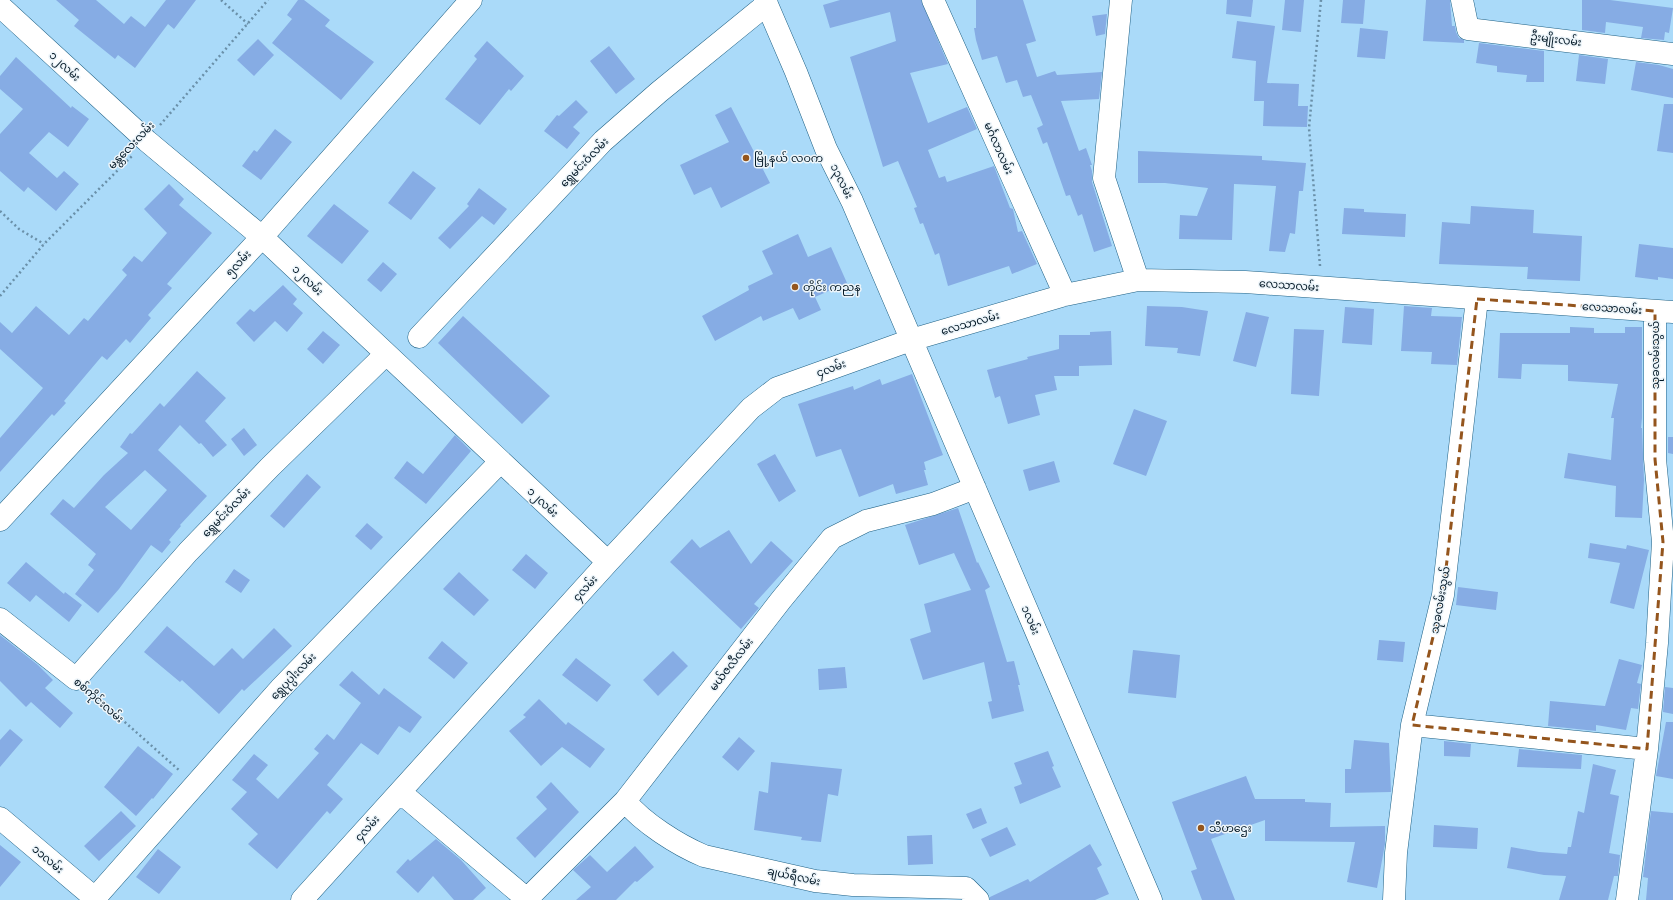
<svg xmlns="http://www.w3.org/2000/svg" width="1673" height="900" viewBox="0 0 1673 900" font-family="Jost,'Noto Sans Myanmar',sans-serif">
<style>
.building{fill:#86ace4;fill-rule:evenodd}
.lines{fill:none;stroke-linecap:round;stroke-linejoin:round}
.minor-casing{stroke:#1f6185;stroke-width:23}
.path{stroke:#6a90a9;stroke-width:2.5;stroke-dasharray:2 3;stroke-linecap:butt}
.minor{stroke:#fff;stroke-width:22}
.marked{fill:none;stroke:#94551d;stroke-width:3;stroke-dasharray:8 5;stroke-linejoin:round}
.poi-dot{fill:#94551d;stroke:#edf5fa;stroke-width:1.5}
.labels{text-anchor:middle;stroke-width:3;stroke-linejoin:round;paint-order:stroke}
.street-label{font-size:11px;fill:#001624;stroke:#edf5fa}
.poi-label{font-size:11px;fill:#001624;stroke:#edf5fa;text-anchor:start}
</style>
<rect width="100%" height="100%" fill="#aadaf9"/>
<path class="building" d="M56 0H96L124 24 131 16 145 27 166 0H196L174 29 168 24 135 68 118 55 115 59 74 26 79 20Z
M298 0H304L330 20 325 26 374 62 341 100 272 43 292 19 287 15Z
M840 0H921L948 64 910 73 928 123 967 107 977 129 928 150 939 178 945 176 947 182 994 166 1010 208 1013 209 1018 232 1022 231 1037 264 1012 274 1009 266 948 286 939 253 935 255 923 223 920 224 914 208 917 207 898 161 883 167 850 57 896 41 890 12 830 28 823 5Z
M976 0H1023L1036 41 1026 44 1037 77 1055 71 1057 75 1102 72 1099 99 1061 101 1079 151 1086 148 1092 165H1090L1092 171V182L1112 246 1094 252 1082 214 1078 216 1070 195 1066 196 1047 142 1043 144 1037 128 1043 125 1031 95 1023 97 1017 80 1006 83 997 56 982 60 976 40 974 28H976Z
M1227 0H1253L1251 17 1226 14Z
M1285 0H1304L1301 32 1282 30Z
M1343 0H1365L1363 24 1341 23Z
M1426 0H1450L1452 26H1455L1456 32 1459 38 1464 40V43L1423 41Z
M1582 0H1610L1673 8 1669 33 1665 32 1664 40 1641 38 1643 27 1606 22 1605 33 1582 30Z
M1107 14 1105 34 1096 36 1092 16Z
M1237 21 1275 26 1267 83 1299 84 1298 106H1308L1307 127 1263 126 1264 101H1254L1256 61 1232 58Z
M1360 28 1388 31 1385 59 1357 57Z
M258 39 274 55 254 76 237 60Z
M487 41 524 76 511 91 509 89 480 125 445 99 477 59 474 56Z
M1479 43 1544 51V82H1526L1527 75 1497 72V66L1476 63Z
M609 46 635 79 616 94 590 61Z
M1579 55 1608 59 1605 84 1576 81Z
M16 57 71 108 72 106 89 119 68 147 49 132 29 153 57 178 64 171 79 184 56 211 28 187 24 192 0 171V134L23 109 0 89V76Z
M1636 62 1659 65 1673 69V98L1631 90Z
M576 100 588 112 573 127 580 133 567 149 544 131 557 115 559 116Z
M1664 104H1673V153L1657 151Z
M731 107 770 183 721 208 711 187 694 195 680 165 729 142 715 115Z
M275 129 292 142 261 180 242 166 254 150 257 152Z
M1138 151 1262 156V160L1306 163 1303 191H1299L1295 234 1290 233 1285 252 1269 251 1276 186 1234 184 1232 240 1179 239 1180 215 1197 216 1208 188 1165 183H1138Z
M413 171 436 188 411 220 388 203Z
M169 184 184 199 179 205 212 233 167 284 172 288 148 315 151 318 130 343 126 339 107 360 102 356 64 401 66 403 54 416 52 414 0 472V438L43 388 0 349V322L12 333 36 306 69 335 84 318 88 321 127 275 122 270 134 256 142 262 167 233 144 209Z
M479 188 507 209 494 225 482 216 450 249 438 238 469 206 467 204Z
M334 204 369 231 342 264 307 236Z
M1471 206 1534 210 1533 233 1582 236 1580 281 1527 279 1528 267 1439 264 1442 222 1470 224Z
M1344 208 1364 209V212L1406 214 1405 237 1342 234Z
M798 234 808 257 831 247 847 283 815 297 821 310 799 320 793 308 763 321 761 316 715 341 702 316 749 290 748 286 773 274 762 251Z
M1639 244 1673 248V279L1658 277V280L1635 277Z
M383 262 397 274 381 292 367 280Z
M283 285 297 299 293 304 303 313 287 332 275 321 254 342 236 323 250 309 254 312Z
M1147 306 1182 307 1208 311 1200 356 1177 353 1178 348 1145 346Z
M1404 306 1432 308 1431 316 1462 317 1457 365 1431 364 1432 352 1401 351Z
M1345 307 1374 309 1372 345 1342 343Z
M1246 312 1269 317 1256 367 1233 361Z
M463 316 550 396 522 424 438 343Z
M1570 327 1594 328V333H1625V327H1642V418L1641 428H1642L1644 480 1642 518 1615 517 1616 486 1564 478 1568 453 1611 460 1614 418H1611L1618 384 1568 381V365L1522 364 1521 379 1498 378 1500 333H1570Z
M1294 329 1324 330 1319 396 1291 394Z
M323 331 340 345 323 364 307 349Z
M1111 331 1112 365 1079 366V376H1054L1057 390 1035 395 1040 415 1008 424 1000 396 995 398 987 370 1028 359 1027 357 1059 349V335H1090V332Z
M197 371 226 398 205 421 227 445 213 457 201 443 199 444 180 425 158 450 207 496 180 525 181 526 169 540 171 542 162 553 151 545 119 589 98 613 75 594 94 570 88 565 96 554 50 514 63 499 74 508 104 475 128 453 120 447 130 433 132 434 160 403 164 407ZM145 470 167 490 131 530 105 507Z
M912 374 943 455 924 462 926 470H924L928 485 896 494 893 484 859 497 841 449 816 457 798 404 853 386 854 390 880 379 882 385Z
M1134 409 1167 421 1146 476 1113 464Z
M244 428 257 445 244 456 231 439Z
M455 435 471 451 426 504 394 478 407 461 423 474Z
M1668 437H1673V454L1668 453Z
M775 454 796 491 779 502 757 464Z
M1054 461 1060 482 1029 491 1023 470Z
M307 474 321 487 284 528 270 516Z
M958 508 977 563 978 562 990 587 985 590 1007 662 1014 661 1020 685H1018L1024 711 992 719 988 702 992 701 984 662 923 680 910 639 931 632 924 604 971 590 954 553 919 565 905 525Z
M367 523 383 537 371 550 355 536Z
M729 530 751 564 771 541 793 561 754 604 759 608 741 629 670 562 692 539 700 548Z
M1590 543 1626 549 1627 545 1649 550 1634 609 1610 603 1620 563 1588 558Z
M526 554 548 573 535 589 512 570Z
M26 562 64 594 65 592 82 605 69 622 36 595 30 602 7 583Z
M234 569 250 580 241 593 225 582Z
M459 572 489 600 474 616 443 589Z
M1458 587 1498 592 1496 610 1456 605Z
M167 626 214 666 232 648 243 659 274 628 292 646 244 691 242 689 219 714 182 680 180 682 144 652Z
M0 635 38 665 53 680 45 688 73 713 60 728 31 702 26 707 0 681Z
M1379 640 1405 642 1403 662 1377 660Z
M442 641 468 663 454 679 428 658Z
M1133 650 1180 655 1176 698 1128 693Z
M673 651 688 666 658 696 643 680Z
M576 658 611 685 597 702 562 675Z
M1619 659 1642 665 1637 683 1641 684 1638 709 1631 708 1626 730 1596 725V731L1548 726 1550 701 1605 706Z
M845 667 847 688 819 690 818 669Z
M352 671 379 695 384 688 422 717 410 733 399 726 378 755 361 743 327 785 343 799 330 814 327 811 277 869 248 844 258 834 231 809 247 792 232 780 254 754 268 765 256 779 278 799 319 753 314 749 327 734 334 740 361 703 339 685Z
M1665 687 1673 688V714L1663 712Z
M539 699 566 725 568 722 605 749 590 768 562 747 541 766 509 731 526 717 523 715Z
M1666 722H1673V779L1656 776Z
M10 729 23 740 0 767V740Z
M739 737 755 751 738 771 722 757Z
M1354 740 1389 743 1391 792 1345 793V769H1351Z
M1444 741 1471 744 1470 757 1444 756Z
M138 746 173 774 153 799 152 798 136 816 104 787Z
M1519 749 1582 755 1581 769 1517 767Z
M1048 751 1054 766 1052 767 1061 787 1020 804 1014 787 1022 784 1014 763Z
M771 762 842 769 838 796 828 794 821 842 801 840 802 837 754 830 759 791 768 793Z
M1593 764 1616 770 1610 794 1619 796 1609 853 1620 855 1618 876H1614L1608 900H1559L1566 876 1544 875 1507 868 1511 847 1539 852 1567 854 1568 847H1571L1578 811 1584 813Z
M1246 776 1255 799H1305V802L1331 803 1330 827 1385 826V844L1377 888 1347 882 1355 842 1265 841V820L1211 839 1235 900H1202L1191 871 1197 869 1172 802Z
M551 782 579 812 535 858 516 838 547 809 536 797Z
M981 808 987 823 973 829 966 814Z
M121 811 136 826 99 861 84 846Z
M1651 811 1673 813V900H1646L1648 878 1643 877Z
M1434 825 1478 828 1477 849 1433 847Z
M1007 827 1016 845 990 857 981 839Z
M932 835 933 864 908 865 907 836Z
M436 839 461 860 486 888 473 900H454L433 876 418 893 396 872 408 859 410 861Z
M1090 844 1102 865 1097 868 1109 894 1095 900H990V897L1028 879 1030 882Z
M0 845 21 862 0 887Z
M635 846 654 867 637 882 635 881 616 900H576L591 887 573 870 590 855 607 872Z
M158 849 181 867 159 894 136 877Z"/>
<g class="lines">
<g class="minor-casing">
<path id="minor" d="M765 0 796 72 826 149 852 201 1151 900
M933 0 1065 295
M1121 0 1104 178 1138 280
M1462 0 1468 29 1673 54
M0 6 147 141 262 237 608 562
M419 337 603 141 659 92 767 4
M0 520 262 237 471 0
M0 619 76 679 188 552 270 467 386 354
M1412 725 1647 749
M400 792 528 900
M625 801C643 823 678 845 704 856L815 881 853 885 966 888 978 900
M0 818 97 900
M95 898 280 689 500 462
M302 900 608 562 751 408 777 388 911 340 1065 295 1138 280 1245 282 1673 312
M526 900 625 801 781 600 832 538 866 521 933 504 975 488
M1394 900 1396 853 1412 725 1443 595 1477 299
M1627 900 1647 749 1657 643 1663 542 1655 459V311"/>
</g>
<path class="path" d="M221 0 248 24
M160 125 268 0
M0 211 19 229 44 244
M1320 266 1309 128 1321 0
M0 296 44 244 133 155
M91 692 180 771"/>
<use href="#minor" class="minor"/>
</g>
<path class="marked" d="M1477 299 1655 311V459L1663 542 1647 749 1412 725 1443 595Z"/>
<g class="poi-dot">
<circle cx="746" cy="158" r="4"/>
<circle cx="795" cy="287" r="4"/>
<circle cx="1201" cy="828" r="4"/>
</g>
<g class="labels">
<g class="street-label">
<text transform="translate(1556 39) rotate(7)" y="4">ဦးမျိုးလမ်း</text>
<text transform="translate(65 66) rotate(43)" y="4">၁၂လမ်း</text>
<text transform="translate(131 145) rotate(-46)" y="4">မန္တလေးလမ်း</text>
<text transform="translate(999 148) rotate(66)" y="4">မင်္ဂလာလမ်း</text>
<text transform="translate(584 162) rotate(-46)" y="4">ရွှေမင်းဝံလမ်း</text>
<text transform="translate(842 181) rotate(64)" y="4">၁၃လမ်း</text>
<text transform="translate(238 263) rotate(-47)" y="4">၅လမ်း</text>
<text transform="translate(308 280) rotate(44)" y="4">၁၂လမ်း</text>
<text transform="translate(1289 285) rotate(4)" y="4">လေသာလမ်း</text>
<text transform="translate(1612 308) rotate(4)" y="4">လေသာလမ်း</text>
<text transform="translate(970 323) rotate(-16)" y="4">လေသာလမ်း</text>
<text transform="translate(1655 355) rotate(-90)" y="4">သုခလမ်းသွယ်</text>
<text transform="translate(831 368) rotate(-20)" y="4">၄လမ်း</text>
<text transform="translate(543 502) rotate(43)" y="4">၁၂လမ်း</text>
<text transform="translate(226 512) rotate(-46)" y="4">ရွှေမင်းဝံလမ်း</text>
<text transform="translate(585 588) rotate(-48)" y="4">၄လမ်း</text>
<text transform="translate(1440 600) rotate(-80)" y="4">သုခလမ်းသွယ်</text>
<text transform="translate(1031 620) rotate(67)" y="4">၁လမ်း</text>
<text transform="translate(731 664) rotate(-52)" y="4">မယ်ဇလီလမ်း</text>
<text transform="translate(293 676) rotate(-46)" y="4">ရွှေပုပ္ပါးလမ်း</text>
<text transform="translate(99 700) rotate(41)" y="4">စစ်ကိုင်းလမ်း</text>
<text transform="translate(367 828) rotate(-48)" y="4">၄လမ်း</text>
<text transform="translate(48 859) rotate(40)" y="4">၁၁လမ်း</text>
<text transform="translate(794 876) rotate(12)" y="4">ချယ်ရီလမ်း</text>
</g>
<g class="poi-label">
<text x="754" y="162">မြို့နယ် လဝက</text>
<text x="803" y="291">တိုင်း ကညန</text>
<text x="1209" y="832">သီဟဌေး</text>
</g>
</g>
</svg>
